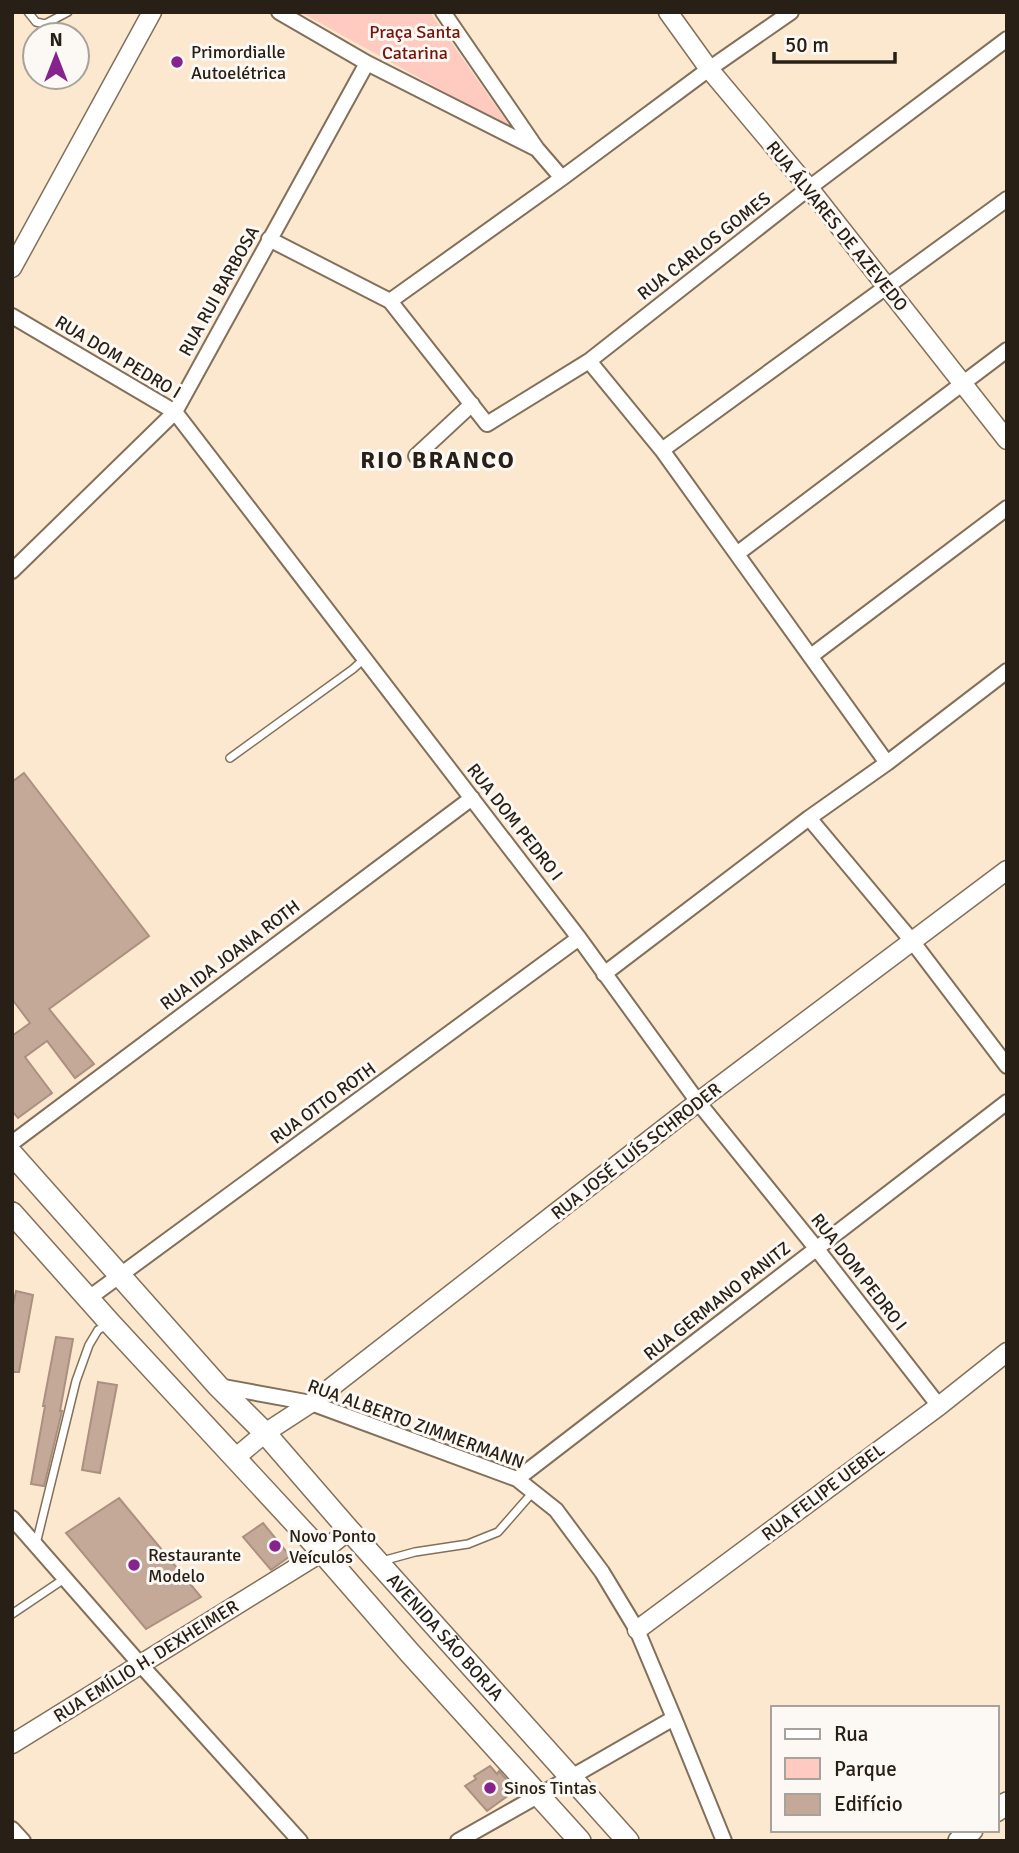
<svg xmlns="http://www.w3.org/2000/svg" width="1019" height="1853" viewBox="0 0 1019 1853" font-family="Signika,sans-serif">
<style>
.green{fill:#ffcac0}
.building{fill:#c4a898;stroke:#ab9081;stroke-width:2}
.lines{fill:none;stroke-linecap:round;stroke-linejoin:round}
.service-casing{stroke:#82705a;stroke-width:10}
.minor-casing{stroke:#82705a;stroke-width:18}
.tertiary-casing{stroke:#82705a;stroke-width:21}
.secondary-casing{stroke:#82705a;stroke-width:24}
.service{stroke:#fff;stroke-width:7}
.minor{stroke:#fff;stroke-width:14}
.tertiary{stroke:#fff;stroke-width:18}
.secondary{stroke:#fff;stroke-width:21}
.poi-dot{fill:#87238c;stroke:#fcf8f3;stroke-width:2.5}
.labels{text-anchor:middle;stroke-width:6;stroke-linejoin:round;paint-order:stroke}
.park-label{font-size:18px;fill:#77130a;stroke:#fcf8f3}
.poi-label{font-size:18px;fill:#282017;stroke:#fcf8f3;text-anchor:start}
.street-label{font-size:18px;fill:#282017;stroke:#fcf8f3}
.district-label{font-size:24px;font-weight:bold;letter-spacing:2px;fill:#282017;stroke:#fcf8f3}
</style>
<rect width="100%" height="100%" fill="#fce8cf"/>
<path class="green" d="M300 12H430L512 129Z"/>
<path class="building" d="M24 773 149 936 49 1009 94 1064 75 1078 47 1041 25 1057 52 1093 18 1118 12 1111V1036L30 1023 12 999V782Z
M16 1291 33 1295 19 1372H12V1310Z
M56 1337 73 1339 60 1411H62L44 1486 31 1484 45 1406H43Z
M98 1382 117 1385 100 1473 82 1470Z
M119 1498 201 1597 146 1629 66 1533Z
M263 1523 290 1556 271 1570 243 1537Z
M490 1766 497 1774 499 1771 516 1790 487 1811 465 1786 476 1779 474 1776Z"/>
<g class="lines">
<g class="service-casing">
<path id="service" d="M28 12 36 22 45 24 68 12
M230 758 353 669 364 659
M36 1544 76 1381 89 1345 98 1330 109 1324
M382 1561 415 1552 468 1544 498 1532 533 1492
M12 1614 64 1579"/>
</g>
<g class="minor-casing">
<path id="minor" d="M279 12 367 63 537 149
M443 12 537 149 562 178
M269 239 390 301 487 424 589 361 809 188 1007 39
M390 301 562 178 709 69 791 12
M12 316 175 412 579 938 698 1102 816 1248 939 1406
M589 361 662 450 887 763
M662 450 1007 199
M416 456 472 404
M738 553 1007 350
M12 571 175 412 367 63
M811 656 1007 508
M809 818 912 941 1007 1066
M604 974 809 818 887 763 1007 671
M12 1143 472 798
M89 1298 579 938
M218 1386 311 1403 517 1479 556 1510 602 1572 637 1630 674 1718 724 1841
M517 1479 1007 1102
M12 1518 140 1664 300 1841
M12 1829 23 1841
M458 1841 587 1768 674 1718"/>
</g>
<g class="tertiary-casing">
<path id="tertiary" d="M668 12 709 69 809 188 1007 440
M12 268 152 12
M235 1458 265 1433 311 1403 698 1102 1007 870
M637 1630 939 1406 1007 1352
M12 1744 322 1552 349 1530"/>
</g>
<g class="secondary-casing">
<g id="secondary">
<path id="s1" d="M12 1154 218 1386 265 1433 349 1530 628 1841"/>
<path d="M12 1213 110 1323 322 1552 409 1652 580 1841"/>
<path d="M996 1811 1007 1803"/>
<path d="M959 1841 972 1830"/>
</g>
</g>
<use href="#service" class="service"/>
<use href="#minor" class="minor"/>
<use href="#tertiary" class="tertiary"/>
<use href="#secondary" class="secondary"/>
</g>
<g class="poi-dot">
<circle cx="177" cy="62" r="7"/>
<circle cx="275" cy="1546" r="7"/>
<circle cx="134" cy="1565" r="7"/>
<circle cx="490" cy="1788" r="7"/>
</g>
<g class="labels">
<g class="park-label">
<text x="415" y="38">Praça Santa<tspan x="415" dy="21">Catarina</tspan></text>
</g>
<g class="poi-label">
<text x="191" y="58">Primordialle<tspan x="191" dy="21">Autoelétrica</tspan></text>
<text x="289" y="1542">Novo Ponto<tspan x="289" dy="21">Veículos</tspan></text>
<text x="148" y="1561">Restaurante<tspan x="148" dy="21">Modelo</tspan></text>
<text x="504" y="1794">Sinos Tintas</text>
</g>
<g class="street-label">
<text transform="translate(837 226) rotate(51)" y="6">RUA ÁLVARES DE AZEVEDO</text>
<text transform="translate(704 246) rotate(-38)" y="6">RUA CARLOS GOMES</text>
<text transform="translate(219 291) rotate(-61)" y="6">RUA RUI BARBOSA</text>
<text transform="translate(118 357) rotate(31)" y="6">RUA DOM PEDRO I</text>
<text transform="translate(515 822) rotate(52)" y="6">RUA DOM PEDRO I</text>
<text transform="translate(230 955) rotate(-37)" y="6">RUA IDA JOANA ROTH</text>
<text transform="translate(323 1103) rotate(-36)" y="6">RUA OTTO ROTH</text>
<text transform="translate(636 1151) rotate(-38)" y="6">RUA JOSÉ LUÍS SCHRODER</text>
<text transform="translate(859 1272) rotate(52)" y="6">RUA DOM PEDRO I</text>
<text transform="translate(717 1301) rotate(-38)" y="6">RUA GERMANO PANITZ</text>
<text transform="translate(416 1424) rotate(20)" y="6">RUA ALBERTO ZIMMERMANN</text>
<text transform="translate(823 1492) rotate(-37)" y="6">RUA FELIPE UEBEL</text>
<text dy="6" stroke="none"><textPath href="#s1" startOffset="649">AVENIDA SÃO BORJA</textPath></text>
<text transform="translate(146 1661) rotate(-32)" y="6">RUA EMÍLIO H. DEXHEIMER</text>
</g>
<g class="district-label">
<text x="438" y="468">RIO BRANCO</text>
</g>
</g>
<rect width="1019" height="1853" fill="none" stroke="#282017" stroke-width="28"/>
<rect x="771" y="1706" width="228" height="126" fill="#fcf8f3" stroke="#a7a29b" stroke-width="2"/>
<rect x="785" y="1729" width="35" height="10" fill="#ffffff" stroke="#a7a29b" stroke-width="2"/>
<text x="834" y="1741" font-size="21" fill="#282017">Rua</text>
<rect x="785" y="1758" width="35" height="21" fill="#ffcac0" stroke="#a7a29b" stroke-width="2"/>
<text x="834" y="1776" font-size="21" fill="#282017">Parque</text>
<rect x="785" y="1794" width="35" height="21" fill="#c4a898" stroke="#a7a29b" stroke-width="2"/>
<text x="834" y="1811" font-size="21" fill="#282017">Edifício</text>
<g transform="translate(56 56)"><circle r="33" fill="#fcf8f3" stroke="#a7a29b" stroke-width="2"/>
<path d="M0-5L12 26L0 18L-12 26Z" fill="#87238c"/>
<text y="-10" font-size="19" font-weight="bold" text-anchor="middle" fill="#282017">N</text>
</g>
<path d="M774 52v10h121v-10" fill="none" stroke="#282017" stroke-width="3.5"/>
<text x="785" y="52" font-size="21" fill="#282017" stroke="#fcf8f3" stroke-width="5" paint-order="stroke">50 m</text>
</svg>
